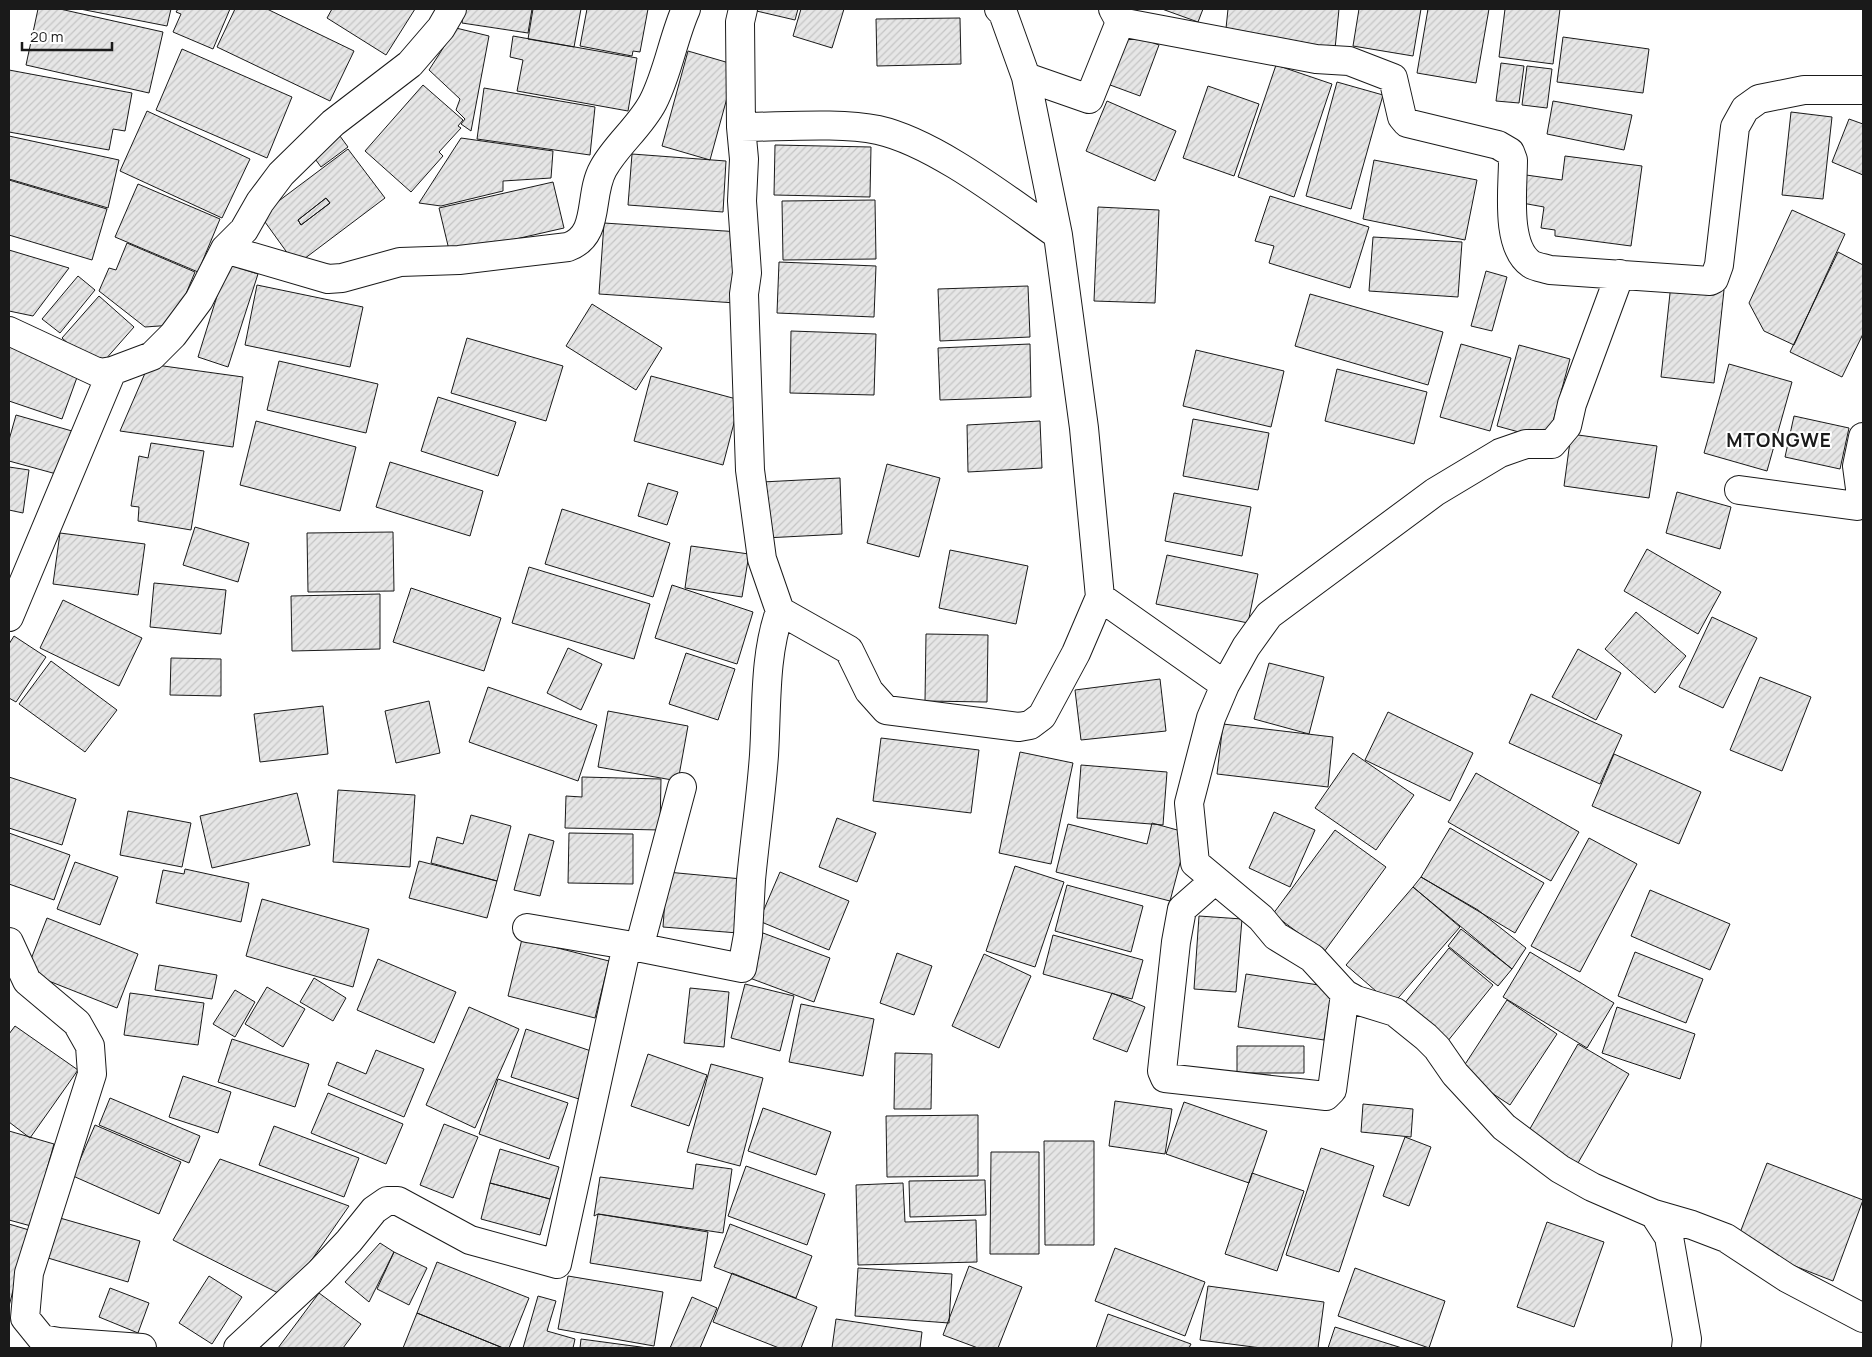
<svg xmlns="http://www.w3.org/2000/svg" width="1872" height="1357" viewBox="0 0 1872 1357" font-family="Manrope,sans-serif">
<style>
.building{fill:url(#building-hatch);stroke:#1a1a1a;fill-rule:evenodd}
.lines{fill:none;stroke-linecap:round;stroke-linejoin:round}
.street-casing{stroke:#1a1a1a;stroke-width:30}
.street{stroke:#fff;stroke-width:28}
.labels{text-anchor:middle;stroke-width:4;stroke-linejoin:round;paint-order:stroke}
.district-label{font-size:19px;font-weight:bold;letter-spacing:1px;fill:#1a1a1a;stroke:#fff}
</style>
<defs>
<pattern id="building-hatch" width="6" height="6" patternUnits="userSpaceOnUse" patternTransform="scale(1.25)"><rect width="6" height="6" fill="#e6e6e6"/><path d="M-1 1l2-2M0 6l6-6M5 7l2-2" fill="none" stroke="#c5c5c5"/></pattern>
</defs>
<rect width="100%" height="100%" fill="#fff"/>
<path class="building" d="M38 9H60L163 32 149 93 26 65Z
M80 9H171L167 26Z
M178 9H230L213 49 173 32 181 14 176 12Z
M235 9H267L354 51 330 101 217 47Z
M332 9H415L386 55 327 18Z
M464 9H532L528 33 462 23Z
M533 9H581L574 47 528 39Z
M587 9H648L640 52 633 51 632 56 580 46Z
M748 9H798L795 20Z
M801 9H844L832 48 793 36Z
M1162 9H1203L1198 22Z
M1228 9H1339L1335 49 1225 38Z
M1359 9H1421L1413 56 1353 46Z
M1428 9H1489L1476 83 1417 73Z
M1505 9H1560L1553 64 1499 57Z
M960 18 961 64 877 66 876 19Z
M456 28 489 36 471 131 461 124 465 119 456 110 460 99 429 70Z
M1121 31 1159 45 1140 96 1102 82Z
M513 36 637 58 628 111 517 91 523 60 510 57Z
M1563 37 1649 49 1643 93 1557 82Z
M182 49 292 97 267 158 156 110Z
M688 51 736 65 710 160 662 146Z
M1501 63 1524 66 1519 103 1496 101Z
M1276 65 1332 84 1294 197 1238 177Z
M1527 66 1552 69 1547 108 1522 105Z
M9 70 132 93 125 131 113 129 109 150 9 132Z
M1337 82 1383 95 1351 209 1306 196Z
M423 85 463 120 458 126 461 128 439 152 443 156 411 192 365 151Z
M1208 86 1259 104 1234 176 1183 158Z
M484 88 595 107 590 155 477 139Z
M1107 101 1176 131 1155 181 1086 151Z
M1553 101 1632 115 1624 150 1547 134Z
M147 111 250 159 222 218 120 171Z
M1791 112 1832 117 1823 199 1782 195Z
M1849 119 1863 124V175L1832 162Z
M337 132 348 147 321 167 310 152Z
M9 136 119 160 108 208 9 179Z
M461 138 553 151 551 178 503 181V191L441 206 419 203Z
M775 145 871 147 870 197 774 195Z
M348 149 385 198 296 265 260 215ZM326 198 330 203 301 225 298 220Z
M632 154 726 161 723 212 628 205Z
M1565 156 1642 166 1631 246 1555 236V230L1541 228 1544 207 1522 203 1526 175 1562 180Z
M1374 160 1477 180 1465 240 1363 219Z
M9 180 107 209 92 260 9 235Z
M553 182 564 228 450 254 439 208Z
M138 184 220 219 198 272 115 237Z
M1270 196 1369 227 1350 288 1269 263 1274 246 1255 241Z
M326 198 330 203 301 225 298 220Z
M875 200 876 259 783 260 782 201Z
M1098 207 1159 210 1155 303 1094 301Z
M1792 210 1845 234 1794 345 1764 331 1749 303Z
M604 223 740 232 736 303 599 294Z
M1373 237 1462 242 1458 297 1369 291Z
M127 243 195 272 173 325 145 327 99 291 109 268 116 270Z
M9 250 69 268 33 316 9 311Z
M1838 252 1863 265V334L1842 377 1790 352Z
M779 262 876 266 874 317 777 313Z
M227 264 258 274 228 367 198 357Z
M1486 271 1507 277 1492 331 1471 326Z
M78 276 95 290 60 333 42 319Z
M1671 284 1724 290 1714 383 1661 377Z
M257 285 363 307 350 367 245 345Z
M1028 286 1030 337 940 341 938 289Z
M1310 294 1443 332 1428 385 1295 346Z
M99 296 134 327 97 369 62 338Z
M592 304 662 348 636 390 566 346Z
M791 331 876 334 874 395 790 393Z
M467 338 563 366 546 421 451 393Z
M9 344 80 369 62 419 9 401Z
M1030 344 1031 397 940 400 938 348Z
M1461 344 1511 358 1490 431 1440 417Z
M1519 345 1570 359 1548 440 1497 426Z
M1196 350 1284 371 1271 427 1183 406Z
M279 361 378 384 366 433 267 410Z
M149 364 243 377 233 447 120 431Z
M1729 364 1792 382 1767 471 1704 453Z
M1337 369 1427 392 1414 444 1325 421Z
M651 376 740 400 723 465 634 441Z
M438 397 516 422 498 476 421 451Z
M16 415 72 431 60 475 9 461V440Z
M1794 416 1849 428 1840 469 1785 457Z
M1193 419 1269 433 1258 490 1183 476Z
M256 421 356 447 340 511 240 485Z
M1040 421 1042 468 968 472 967 425Z
M1571 434 1657 446 1649 498 1564 486Z
M151 443 204 451 191 530 138 521 139 507 131 506 139 456 148 458Z
M390 462 483 491 470 536 376 507Z
M887 464 940 478 919 557 867 543Z
M9 467 29 470 23 513 9 510Z
M840 478 842 534 765 538 762 482Z
M648 483 678 492 667 525 638 516Z
M1677 492 1731 507 1720 549 1666 533Z
M1174 493 1251 507 1242 556 1165 541Z
M562 509 670 543 653 597 545 564Z
M195 527 249 543 238 582 183 565Z
M393 532 394 591 308 592 307 533Z
M60 533 145 544 138 595 53 584Z
M691 546 749 554 742 597 685 588Z
M1647 549 1721 592 1698 634 1624 591Z
M950 550 1028 566 1016 624 939 608Z
M1167 555 1258 574 1248 623 1156 604Z
M529 567 650 604 634 659 512 623Z
M154 583 226 590 221 634 150 627Z
M672 585 753 612 737 664 655 638Z
M411 588 501 618 484 671 393 642Z
M380 594V649L292 651 291 596Z
M63 600 142 638 119 686 40 648Z
M1636 612 1686 656 1655 693 1605 649Z
M1712 617 1757 638 1723 708 1679 687Z
M926 634 988 635 987 702 925 701Z
M14 636 46 657 16 702 9 698V644Z
M568 648 602 664 581 710 547 693Z
M1578 649 1621 673 1596 720 1552 697Z
M686 653 735 669 718 720 669 704Z
M171 658 221 659V696L170 695Z
M51 661 117 710 85 752 19 704Z
M1269 663 1324 677 1309 734 1254 719Z
M1760 677 1811 697 1782 771 1730 750Z
M1160 679 1166 731 1081 740 1075 690Z
M488 687 597 725 578 781 469 742Z
M1531 694 1622 735 1600 784 1509 743Z
M429 701 440 753 396 763 385 711Z
M323 706 328 754 260 762 254 714Z
M608 711 688 726 678 781 598 767Z
M1388 712 1473 753 1450 801 1365 760Z
M1223 724 1333 737 1328 787 1217 774Z
M881 738 979 750 971 813 873 801Z
M1020 752 1073 763 1051 864 999 853Z
M1353 753 1414 795 1376 850 1315 808Z
M1614 754 1701 792 1679 844 1592 806Z
M1081 765 1167 772 1163 825 1077 818Z
M1476 773 1579 832 1551 881 1448 822Z
M9 777 76 799 62 845 9 828Z
M582 777 661 779 660 830 565 828 566 796 582 797Z
M338 790 415 795 410 867 333 862Z
M297 793 310 845 212 868 200 816Z
M128 811 191 823 182 867 120 855Z
M1274 812 1315 830 1290 887 1249 868Z
M471 815 511 826 497 881 431 863 437 837 463 844Z
M837 818 876 833 857 882 819 867Z
M1152 823 1188 833 1170 901 1056 872 1068 824 1147 844Z
M1450 828 1544 883 1515 933 1421 877Z
M1335 830 1386 867 1324 952 1273 914Z
M9 833 70 855 54 900 9 884Z
M569 833 633 834V884L568 883Z
M529 834 554 841 540 896 514 890Z
M1589 838 1637 864 1580 972 1531 946Z
M419 861 497 881 487 918 409 898Z
M75 862 118 877 100 925 57 909Z
M1015 866 1064 882 1035 967 986 951Z
M185 869 249 883 241 922 156 903 163 870 184 874Z
M667 872 742 879 738 933 663 927Z
M780 872 849 901 829 950 759 921Z
M1421 877 1478 910 1526 948 1512 969 1413 887Z
M1067 885 1143 906 1131 952 1055 931Z
M1413 887 1460 927 1392 1005 1346 965Z
M1650 890 1730 924 1710 970 1631 936Z
M262 899 369 929 353 987 246 956Z
M1199 916 1242 919 1236 992 1194 989Z
M47 918 138 954 117 1008 26 972Z
M1461 929 1512 969 1498 986 1448 946Z
M763 933 830 958 814 1002 747 977Z
M1053 935 1143 960 1132 999 1043 974Z
M522 939 609 961 595 1018 508 996Z
M1449 948 1493 985 1447 1042 1404 1004Z
M1530 952 1614 1003 1587 1048 1503 997Z
M1635 952 1703 979 1686 1023 1618 996Z
M897 953 932 966 914 1015 880 1003Z
M984 954 1031 976 999 1048 952 1026Z
M378 959 456 992 434 1043 357 1010Z
M159 965 217 975 212 999 155 990Z
M1246 974 1332 987 1324 1040 1238 1027Z
M314 978 346 998 333 1021 300 1002Z
M745 984 794 996 780 1051 731 1038Z
M267 987 305 1009 283 1047 245 1024Z
M690 988 729 992 724 1047 684 1043Z
M235 990 255 1002 235 1037 213 1024Z
M130 993 204 1003 198 1045 124 1035Z
M1112 993 1145 1007 1127 1052 1093 1039Z
M1507 1000 1557 1034 1510 1105 1460 1072Z
M801 1004 874 1019 863 1076 789 1062Z
M469 1007 519 1029 475 1128 426 1105Z
M1617 1007 1695 1034 1680 1079 1602 1053Z
M15 1026 78 1070 30 1138 9 1122V1034Z
M526 1029 597 1053 582 1100 511 1077Z
M232 1039 309 1064 295 1107 218 1082Z
M1578 1044 1629 1074 1578 1163 1527 1134Z
M1237 1046H1304V1073H1237Z
M376 1050 424 1069 404 1117 328 1085 337 1062 366 1074Z
M895 1053 932 1054 931 1109H894Z
M648 1054 707 1075 689 1126 631 1106Z
M711 1064 763 1078 740 1166 687 1152Z
M183 1076 231 1092 218 1133 169 1117Z
M498 1079 568 1103 549 1159 479 1134Z
M328 1093 403 1124 386 1164 311 1133Z
M110 1098 200 1136 189 1163 99 1125Z
M1115 1101 1172 1109 1165 1154 1109 1146Z
M1184 1102 1267 1131 1249 1183 1166 1154Z
M1363 1104 1413 1109 1411 1137 1361 1132Z
M763 1108 831 1132 816 1175 748 1151Z
M978 1115V1176L887 1177 886 1116Z
M444 1124 478 1137 453 1198 420 1185Z
M95 1125 181 1162 159 1214 73 1176Z
M274 1126 359 1158 344 1197 259 1165Z
M9 1131 54 1144 31 1226 9 1220Z
M1405 1137 1431 1147 1409 1206 1383 1196Z
M1044 1141H1094V1245H1045Z
M1321 1148 1374 1166 1339 1272 1286 1255Z
M500 1149 559 1167 550 1199 490 1183Z
M991 1152H1039V1254H990Z
M220 1159 349 1206 286 1297 173 1240Z
M1767 1163 1863 1200 1833 1281 1736 1243Z
M696 1164 732 1169 723 1233 598 1214 594 1216 600 1177 693 1189Z
M746 1166 825 1194 807 1245 728 1216Z
M1252 1173 1304 1191 1277 1271 1225 1254Z
M985 1180 986 1215 910 1217 909 1181Z
M490 1183 550 1199 540 1235 481 1219Z
M903 1183 905 1222 976 1220 977 1262 858 1265 856 1185Z
M598 1214 708 1232 701 1281 590 1263Z
M60 1218 140 1241 128 1282 48 1258Z
M1547 1222 1604 1242 1574 1327 1517 1307Z
M9 1224 29 1230 9 1306Z
M730 1224 812 1256 796 1298 714 1267Z
M380 1243 394 1252 369 1302 345 1282Z
M1115 1248 1205 1282 1185 1336 1095 1301Z
M394 1252 427 1268 409 1305 377 1289Z
M437 1262 529 1298 509 1348H503L417 1313Z
M969 1266 1022 1287 998 1348H978L943 1335Z
M858 1268 952 1274 949 1323 855 1316Z
M1355 1268 1445 1301 1429 1348 1338 1316Z
M732 1273 817 1307 801 1348H779L713 1322Z
M209 1276 242 1297 212 1344 179 1323Z
M568 1276 663 1292 654 1346 558 1329Z
M1208 1286 1324 1302 1318 1348H1261L1200 1340Z
M110 1288 149 1303 138 1333 99 1317Z
M319 1293 361 1324 343 1348H278Z
M538 1296 556 1301 547 1331 575 1339 573 1348H523Z
M692 1297 717 1308 700 1348H670Z
M417 1313 503 1348H403Z
M1108 1314 1191 1344 1189 1348H1096Z
M836 1319 922 1332 920 1348H832Z
M1335 1327 1402 1348H1328Z
M581 1339 648 1348H580Z"/>
<g class="lines">
<g class="street-casing">
<path id="street" d="M743 9 740 22 741 127 744 159 742 201 747 273 744 294 750 470 762 559 780 611 849 650 869 691 886 710 1019 727 1030 725 1042 716 1076 653 1100 597 1084 428 1058 235 1026 77 1003 13 999 9
M1120 22 1316 59 1349 61 1393 78 1402 117 1407 123 1498 145 1510 152 1513 160C1513 188 1505 246 1531 264 1536 267 1544 268 1550 270L1710 281 1714 279 1719 265 1735 127 1745 109 1759 99 1804 90H1863
M1026 77 1089 99 1120 22 1113 9
M741 127C781 127 840 122 878 130 936 143 1009 201 1058 235
M225 249 328 279 342 278 400 262 459 260 568 247C601 235 588 196 603 169 616 145 640 127 653 102 668 73 673 38 686 9
M1620 274 1572 404 1567 426 1552 444H1526L1500 453 1435 492 1269 615 1246 647 1225 685 1211 718 1189 803 1195 863 1261 918 1276 936 1312 958 1345 994 1356 1000 1395 1012 1426 1037 1437 1048 1455 1074 1504 1127 1560 1169 1592 1187 1654 1214 1669 1237 1687 1339 1686 1348
M9 331 99 373 112 371
M1739 490 1857 506 1861 496 1857 466 1863 437
M1100 597 1225 685
M9 617 112 371 152 356 173 335 199 300 225 249 244 230 260 202 281 174 333 123 410 64 441 28 452 9
M1215 880 1182 909 1176 942 1162 1071 1165 1078 1326 1096 1332 1090 1345 994
M527 928 627 945
M9 942 27 981 77 1023 90 1046 92 1074 29 1273 25 1318 42 1339 59 1342 58 1348
M639 948 682 787
M1654 1214 1692 1225 1726 1238 1787 1278 1863 1318
M59 1342 142 1348
M238 1348 319 1273 349 1241 374 1210 387 1201H398L470 1240 557 1264 627 945 742 968 748 935 751 880C755 838 761 797 764 755 767 707 764 656 780 611"/>
</g>
<use href="#street" class="street"/>
</g>
<g class="labels">
<g class="district-label">
<text x="1779" y="447">MTONGWE</text>
</g>
</g>
<rect width="1872" height="1357" fill="none" stroke="#1a1a1a" stroke-width="20"/>
<path d="M22 42v8h90v-8" fill="none" stroke="#1a1a1a" stroke-width="2.5"/>
<text x="30" y="42" font-size="15" fill="#1a1a1a" stroke="#ffffff" stroke-width="4" paint-order="stroke">20 m</text>
</svg>
